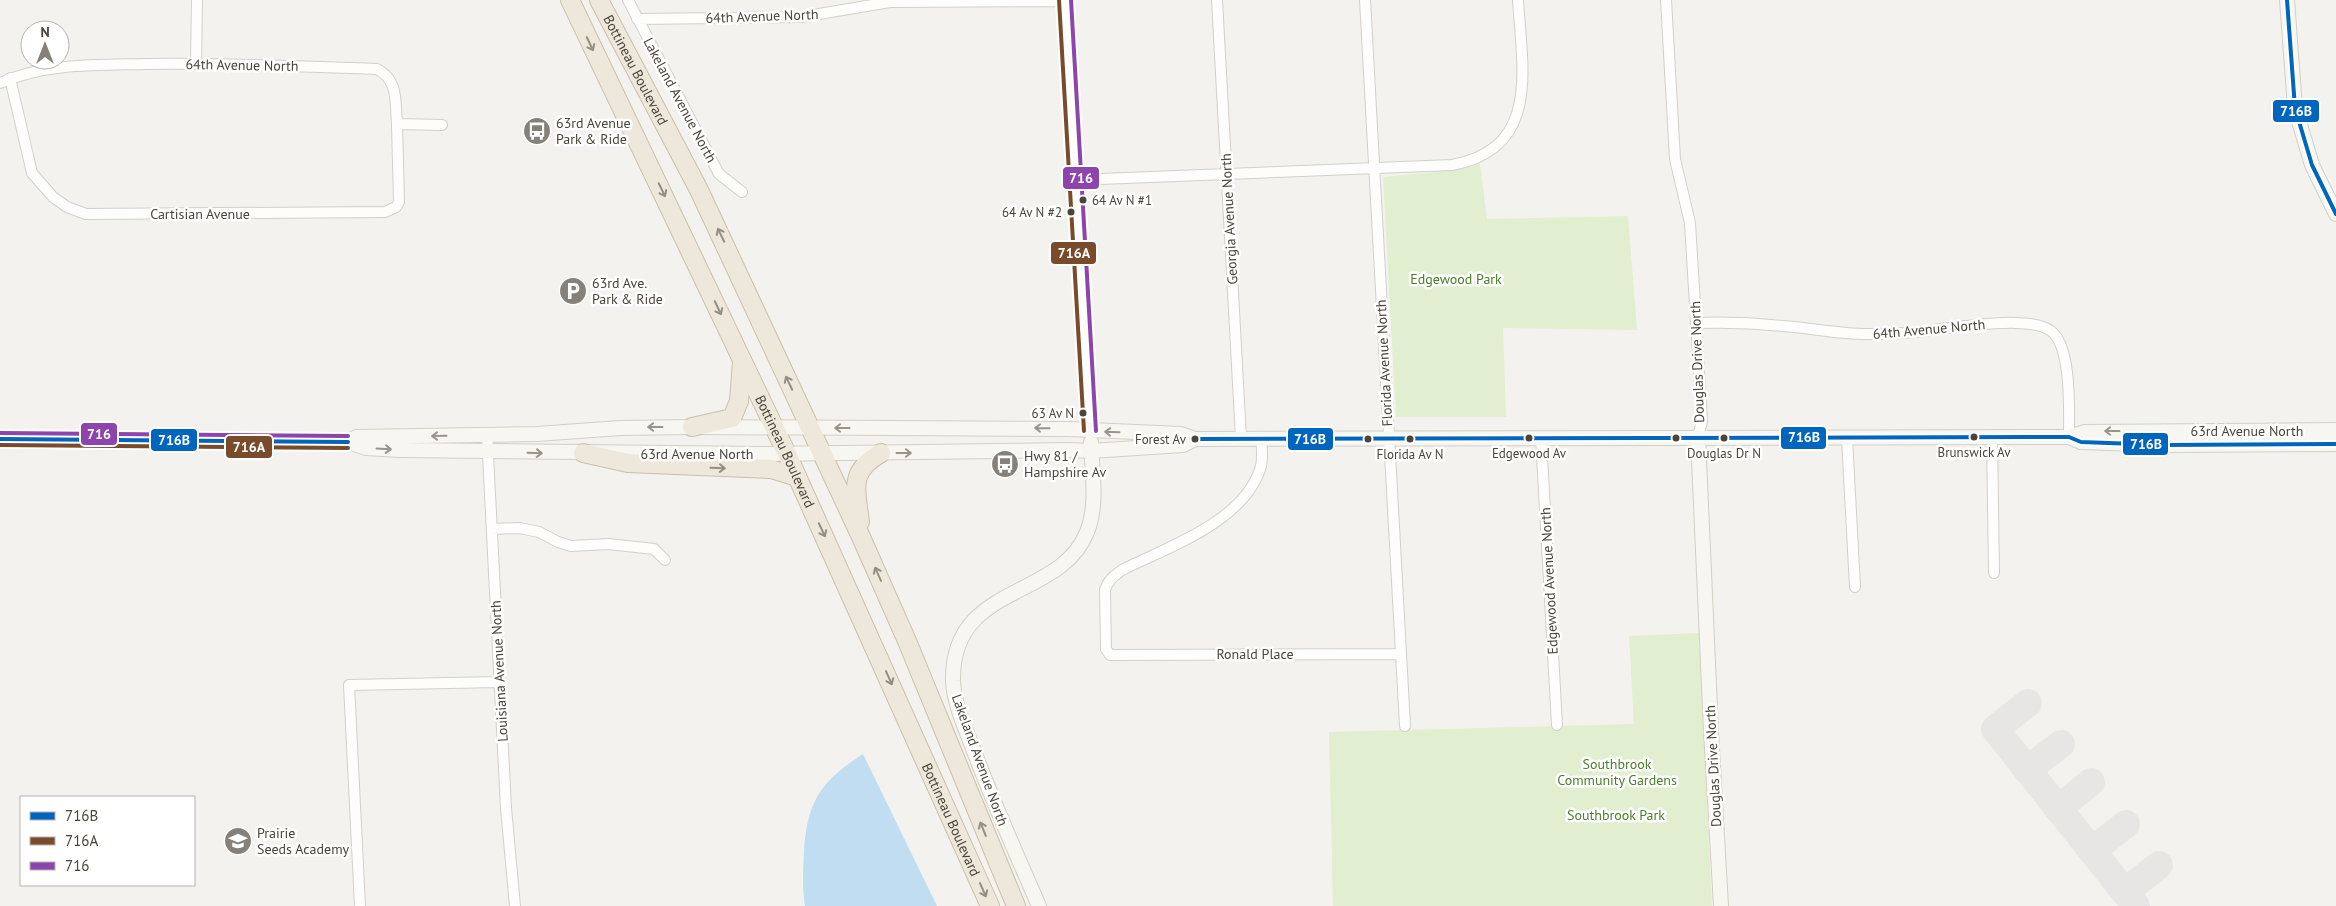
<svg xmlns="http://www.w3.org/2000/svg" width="2336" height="906" viewBox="0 0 2336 906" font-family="'PT Sans',sans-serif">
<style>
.green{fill:#e1eecf}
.water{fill:#c0ddf1}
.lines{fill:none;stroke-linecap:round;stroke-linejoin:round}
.taxiway{stroke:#e8e6e4;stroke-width:28}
.street-casing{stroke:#d2d0cb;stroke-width:12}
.secondary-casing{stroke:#d3cfc5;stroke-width:16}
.highway-casing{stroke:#ccbfa9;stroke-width:20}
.street{stroke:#fdfdfc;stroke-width:10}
.secondary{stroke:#f7f6f1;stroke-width:14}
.highway{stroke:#ede8db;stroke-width:18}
.bus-1-casing{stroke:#fff;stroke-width:8}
.bus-2-casing{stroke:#fff;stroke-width:8}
.bus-3-casing{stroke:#fff;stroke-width:8}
.bus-1{stroke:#0065bd;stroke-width:4}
.bus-2{stroke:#7a4b2a;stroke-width:4}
.bus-3{stroke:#8e44ad;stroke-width:4}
.oneway{stroke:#948e82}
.oneway2{stroke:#98948c}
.bus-dot{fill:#4b4439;stroke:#fff;stroke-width:2}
.labels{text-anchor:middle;stroke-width:5;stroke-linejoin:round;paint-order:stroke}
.bus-label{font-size:13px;fill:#4b4439;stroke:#fff}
.street-label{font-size:14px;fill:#4b4439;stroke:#fff}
.poi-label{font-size:14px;fill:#4b4439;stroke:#fff;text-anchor:start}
.park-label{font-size:14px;fill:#4a7f2a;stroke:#fff}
.line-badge{stroke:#fff;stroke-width:2}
.badge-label{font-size:14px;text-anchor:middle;font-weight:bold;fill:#fff}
</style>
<rect width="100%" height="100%" fill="#f4f2ee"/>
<path class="green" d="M1480 164 1487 219 1628 216 1637 330 1503 328 1506 417H1396L1383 177 1459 170Z
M1699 633 1712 906H1333L1329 732 1634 724 1629 636Z"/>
<path class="water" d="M863 754 937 906H805C802 887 803 870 804 852 807 801 821 781 863 754Z"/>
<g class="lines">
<path class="taxiway" d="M2028 703 1995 729 2136 906
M2027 770 2061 744
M2058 809 2091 782
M2092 851 2126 824
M2125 892 2159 865"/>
<g class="street-casing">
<path id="street" d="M628 0 719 174 742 192
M1065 0 1090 431
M1217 0 1241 438
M1365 0 1405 726
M1666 0 1675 159 1690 223 1702 421 1698 437
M637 19 801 17 890 2 1065 1
M196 63 197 0
M10 78 32 173 53 197 67 207 86 214 385 212 396 207 399 202 397 124
M0 83C46 63 96 65 146 64 223 63 300 66 377 69 399 80 395 103 397 124L442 125
M1074 180 1452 165C1541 149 1522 68 1518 0
M1696 323C1725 322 1754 323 1783 326 1811 328 1839 334 1867 334 1900 335 1932 330 1965 326 1987 324 2033 318 2051 331 2072 346 2069 413 2069 437
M487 435 506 808 515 906
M1992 437 1994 573
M1541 438 1557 725
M1847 438 1855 587
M1261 439C1262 447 1263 457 1261 466 1246 521 1168 547 1122 570 1114 576 1108 580 1105 590L1106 649 1110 655 1401 654
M492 529 520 528 539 532 558 542 571 546 608 544 654 549 665 560
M360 906 349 685 500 682"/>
</g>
<g class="secondary-casing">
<path id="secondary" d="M2287 0 2295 108 2312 165 2336 214
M1698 437 1711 731 1721 906
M2069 437 2081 442 2163 445 2336 444
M0 439 348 442 366 448 400 450 764 454 1069 450 1091 451 1183 445 1195 439
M348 442 356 437 537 434 620 428 692 427 1068 429 1181 434 1195 439 2069 437 2085 432 2336 430
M1039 906C1016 853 992 800 972 746 964 725 954 703 953 681 951 582 1060 601 1087 532 1098 505 1092 472 1091 442"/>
</g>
<g class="highway-casing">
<g id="highway">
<path id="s1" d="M570 0 787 454 990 906"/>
<path id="s2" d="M599 0 699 190 861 537 907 641 1016 906"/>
<path d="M692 427 732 418 739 401 742 361"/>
<path d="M583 453 628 463 771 469 797 477"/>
<path d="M860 522C856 489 848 472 881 453"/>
</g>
</g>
<use href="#street" class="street"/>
<use href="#secondary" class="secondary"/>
<use href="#highway" class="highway"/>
<g class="bus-1-casing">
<path id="bus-1" d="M2287 0 2295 108 2312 165 2336 214
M0 439 348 442
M1195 439 2069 437 2081 442 2163 445 2336 444"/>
</g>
<g class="bus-2-casing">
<path id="bus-2" d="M1059 0 1084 431
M0 445 348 448"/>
</g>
<g class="bus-3-casing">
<path id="bus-3" d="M1071 0 1096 431
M0 433 348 436"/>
</g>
<use href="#bus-1" class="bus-1"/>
<use href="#bus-2" class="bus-2"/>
<use href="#bus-3" class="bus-3"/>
</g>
<defs><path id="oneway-shaft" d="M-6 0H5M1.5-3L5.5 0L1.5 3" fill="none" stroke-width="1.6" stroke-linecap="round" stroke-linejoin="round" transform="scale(1.25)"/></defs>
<g class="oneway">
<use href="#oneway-shaft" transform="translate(590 44) rotate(65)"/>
<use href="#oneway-shaft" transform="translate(662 190) rotate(64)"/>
<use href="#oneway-shaft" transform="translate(721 235) rotate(-116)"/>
<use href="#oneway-shaft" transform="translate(718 308) rotate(65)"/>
<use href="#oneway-shaft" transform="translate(789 383) rotate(-115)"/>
<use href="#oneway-shaft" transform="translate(718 468) rotate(2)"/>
<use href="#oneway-shaft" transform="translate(822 530) rotate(65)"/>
<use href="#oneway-shaft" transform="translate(878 574) rotate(-114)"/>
<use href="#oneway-shaft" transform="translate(889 678) rotate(66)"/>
<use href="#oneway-shaft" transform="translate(983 829) rotate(-112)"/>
<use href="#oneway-shaft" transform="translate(983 890) rotate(66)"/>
</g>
<g class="oneway2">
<use href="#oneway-shaft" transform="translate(655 427) rotate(180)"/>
<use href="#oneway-shaft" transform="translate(842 428) rotate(180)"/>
<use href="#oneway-shaft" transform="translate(1042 428) rotate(-179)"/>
<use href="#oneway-shaft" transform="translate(2112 431) rotate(180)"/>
<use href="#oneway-shaft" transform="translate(1112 432) rotate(-178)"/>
<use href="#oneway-shaft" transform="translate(439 436) rotate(179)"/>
<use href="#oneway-shaft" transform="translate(384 449) rotate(3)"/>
<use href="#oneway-shaft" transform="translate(535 453) rotate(2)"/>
<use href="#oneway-shaft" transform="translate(904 453)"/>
</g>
<defs>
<g id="bus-disc" transform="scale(1.4375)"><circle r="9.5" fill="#868178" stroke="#fff"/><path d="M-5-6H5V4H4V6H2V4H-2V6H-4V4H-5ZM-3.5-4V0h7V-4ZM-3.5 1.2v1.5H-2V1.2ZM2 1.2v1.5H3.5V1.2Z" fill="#fff"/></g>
<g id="parking-disc" transform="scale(1.4375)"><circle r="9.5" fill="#868178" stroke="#fff"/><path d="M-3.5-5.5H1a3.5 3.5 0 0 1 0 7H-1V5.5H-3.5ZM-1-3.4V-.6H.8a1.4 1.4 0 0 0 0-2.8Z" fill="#fff"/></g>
<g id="school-disc" transform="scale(1.4375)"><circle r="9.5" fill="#868178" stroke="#fff"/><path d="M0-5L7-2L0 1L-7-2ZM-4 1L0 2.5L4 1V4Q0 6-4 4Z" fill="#fff"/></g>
</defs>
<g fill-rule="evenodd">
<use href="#bus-disc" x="537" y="131"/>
<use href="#parking-disc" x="573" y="291"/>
<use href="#bus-disc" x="1005" y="464"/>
<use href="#school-disc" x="238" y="841"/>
</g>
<g class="bus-dot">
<circle cx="1083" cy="200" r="4.5"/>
<circle cx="1071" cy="212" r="4.5"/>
<circle cx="1083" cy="413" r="4.5"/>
<circle cx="1974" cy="437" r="4.5"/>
<circle cx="1529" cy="438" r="4.5"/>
<circle cx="1676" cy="438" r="4.5"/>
<circle cx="1724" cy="438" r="4.5"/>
<circle cx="1195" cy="439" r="4.5"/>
<circle cx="1368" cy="439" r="4.5"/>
<circle cx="1410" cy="439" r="4.5"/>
</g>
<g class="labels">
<g class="bus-label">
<text x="1092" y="205" text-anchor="start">64 Av N #1</text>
<text x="1062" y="217" text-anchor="end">64 Av N #2</text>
<text x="1074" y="418" text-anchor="end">63 Av N</text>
<text x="1186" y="444" text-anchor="end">Forest Av</text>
<text x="1974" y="457">Brunswick Av</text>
<text x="1529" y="458">Edgewood Av</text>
<text x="1724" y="458">Douglas Dr N</text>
<text x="1410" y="459">Florida Av N</text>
</g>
<g class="street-label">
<text transform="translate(762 16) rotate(-2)" y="5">64th Avenue North</text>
<text transform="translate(242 65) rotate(1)" y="5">64th Avenue North</text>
<text dy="5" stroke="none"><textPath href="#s2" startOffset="79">Bottineau Boulevard</textPath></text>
<text transform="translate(680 100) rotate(62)" y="5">Lakeland Avenue North</text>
<text x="200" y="219">Cartisian Avenue</text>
<text transform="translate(1229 219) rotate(-93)" y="5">Georgia Avenue North</text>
<text transform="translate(1929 329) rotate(-5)" y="5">64th Avenue North</text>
<text transform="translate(1697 362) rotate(-92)" y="5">Douglas Drive North</text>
<text transform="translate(1384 363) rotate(-93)" y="5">Florida Avenue North</text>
<text x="2247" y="436">63rd Avenue North</text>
<text dy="5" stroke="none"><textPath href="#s1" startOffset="500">Bottineau Boulevard</textPath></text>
<text x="697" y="459">63rd Avenue North</text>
<text transform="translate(1549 581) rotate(-93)" y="5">Edgewood Avenue North</text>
<text x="1255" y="659">Ronald Place</text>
<text transform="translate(499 671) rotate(-93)" y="5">Louisiana Avenue North</text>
<text transform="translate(980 760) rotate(70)" y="5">Lakeland Avenue North</text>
<text transform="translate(1713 766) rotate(-93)" y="5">Douglas Drive North</text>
<text dy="5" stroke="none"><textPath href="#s1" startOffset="904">Bottineau Boulevard</textPath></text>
</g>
<g class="poi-label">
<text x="556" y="128">63rd Avenue<tspan x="556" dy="16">Park &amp; Ride</tspan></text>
<text x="592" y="288">63rd Ave.<tspan x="592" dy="16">Park &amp; Ride</tspan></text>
<text x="1024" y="461">Hwy 81 /<tspan x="1024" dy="16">Hampshire Av</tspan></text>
<text x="257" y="838">Prairie<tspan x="257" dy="16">Seeds Academy</tspan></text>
</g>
<g class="park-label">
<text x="1456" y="284">Edgewood Park</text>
<text x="1617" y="769">Southbrook<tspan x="1617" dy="16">Community Gardens</tspan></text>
<text x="1616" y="820">Southbrook Park</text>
</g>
</g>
<g class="line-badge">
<rect x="2272" y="99" width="48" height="24" rx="5" fill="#0065bd"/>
<rect x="1062" y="166" width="38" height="24" rx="5" fill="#8e44ad"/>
<rect x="1050" y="241" width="47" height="24" rx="5" fill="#7a4b2a"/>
<rect x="80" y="422" width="38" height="24" rx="5" fill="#8e44ad"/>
<rect x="1780" y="426" width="47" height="24" rx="5" fill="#0065bd"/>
<rect x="1287" y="427" width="47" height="24" rx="5" fill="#0065bd"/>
<rect x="150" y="428" width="48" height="24" rx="5" fill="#0065bd"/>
<rect x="2122" y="432" width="47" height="24" rx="5" fill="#0065bd"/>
<rect x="225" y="435" width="48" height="24" rx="5" fill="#7a4b2a"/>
</g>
<g class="badge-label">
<text x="2296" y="116">716B</text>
<text x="1081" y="183">716</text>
<text x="1074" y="258">716A</text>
<text x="99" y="439">716</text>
<text x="1804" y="442">716B</text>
<text x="1310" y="444">716B</text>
<text x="174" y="445">716B</text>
<text x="2146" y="449">716B</text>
<text x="249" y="452">716A</text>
</g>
<rect x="20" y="796" width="175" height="90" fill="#ffffff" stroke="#b7b4b0"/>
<rect x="30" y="812" width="25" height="8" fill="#0065bd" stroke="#b7b4b0"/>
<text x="65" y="821" font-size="15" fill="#4b4439">716B</text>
<rect x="30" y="837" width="25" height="8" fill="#7a4b2a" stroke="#b7b4b0"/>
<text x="65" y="846" font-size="15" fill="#4b4439">716A</text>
<rect x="30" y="862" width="25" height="8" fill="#8e44ad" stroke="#b7b4b0"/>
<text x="65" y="871" font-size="15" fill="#4b4439">716</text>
<g transform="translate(45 45)"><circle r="24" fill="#ffffff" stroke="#b7b4b0"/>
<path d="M0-4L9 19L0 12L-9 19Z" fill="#868178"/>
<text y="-8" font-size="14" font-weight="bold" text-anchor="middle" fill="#4b4439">N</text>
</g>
</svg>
